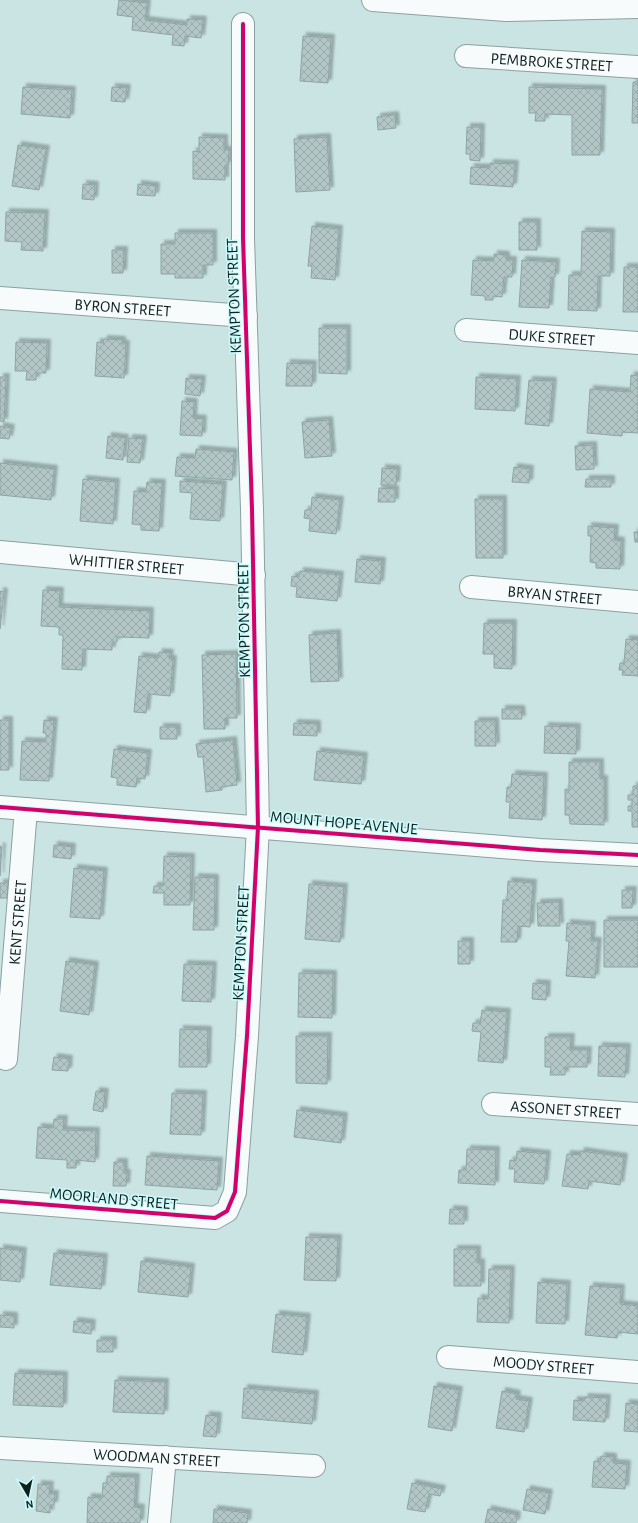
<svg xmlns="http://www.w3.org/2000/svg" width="638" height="1523" viewBox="0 0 638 1523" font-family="'Alegreya Sans',sans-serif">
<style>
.building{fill:url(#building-cross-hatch);stroke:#8fa4a4;filter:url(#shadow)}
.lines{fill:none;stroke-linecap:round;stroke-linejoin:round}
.minor-casing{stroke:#8ca0a0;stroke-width:24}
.minor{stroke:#f7fbfb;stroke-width:22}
.cycleway-casing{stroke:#ccfbfb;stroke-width:6}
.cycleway{stroke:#d6006c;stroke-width:4}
.labels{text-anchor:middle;stroke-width:3;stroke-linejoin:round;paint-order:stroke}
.street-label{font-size:16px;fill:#0e2020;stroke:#ccfbfb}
</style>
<defs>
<pattern id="building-cross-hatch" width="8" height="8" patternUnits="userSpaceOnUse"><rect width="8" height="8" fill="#b2c6c6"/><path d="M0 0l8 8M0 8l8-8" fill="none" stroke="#98aaaa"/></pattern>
<filter id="shadow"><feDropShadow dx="3.5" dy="-3.5" stdDeviation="1" flood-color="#0004"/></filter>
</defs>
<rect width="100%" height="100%" fill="#cae4e4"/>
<path class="building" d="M119 0 147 3 145 20 187 25V19L203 20 201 38 185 36 184 46 172 45 173 35 132 30 133 17 117 15Z
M303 36 331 38 328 83 300 81Z
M633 82H638V123H632Z
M23 87 72 90 70 118 21 114Z
M112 87 127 88 125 102 111 101Z
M529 87 602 89 600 155H572V115L545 114V121H535L536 113H529Z
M395 115 396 128 378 130 377 117Z
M467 127H481L480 161 470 160V154H466Z
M199 137 224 138V150H229L228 165H225V180L193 179V151L199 152Z
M327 137 330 190 296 192 294 139Z
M18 145 46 149 39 190 12 186Z
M490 163 515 164 513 187 470 184 471 167 490 168Z
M83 184 95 185 94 200 82 199Z
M138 184 156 186 155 196 137 195Z
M6 212 45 213 43 251 21 250 22 242 5 241Z
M519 222H537V250H519Z
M312 226 339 229 335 280 311 278 312 266H308Z
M582 231 611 232 610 276H598L597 311 568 310 569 275H581Z
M175 233H213V265H203V278H175V274H161V244H175Z
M112 250H124L123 273H112Z
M494 254 506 255V260H513L512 277H504L502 297 493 296V300H485V296L471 295 473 260 494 261Z
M522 260 556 262 555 277H551L549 308 519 307Z
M624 267H638V312H623Z
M319 328H347V374L319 373Z
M104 339 122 340V344H126L124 378 95 376 97 342 103 343Z
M16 342 47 343 46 373H36V380H26L27 371H15Z
M287 363 313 364 312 386H286Z
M631 375 638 376V433L622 432V436L587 433 590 389 630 392Z
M0 377H6L4 422 0 421Z
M476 377 517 379 515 411 475 409Z
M186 378 202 379 200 396 185 394Z
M529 380 553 381 549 426 525 424Z
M182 401 194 402 193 418 203 419 202 436 180 435Z
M329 420 332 456 305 458 302 422Z
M0 426 11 428 9 439 0 438Z
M108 436 125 438 123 460 106 458Z
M129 438 143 439 140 463 127 462Z
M593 445 594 469 576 470 575 446Z
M196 449 234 452 232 480 175 476 177 457 195 458Z
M0 463 54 469 51 500 0 495Z
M514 467 530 469 529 483 512 482Z
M382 468 397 469 396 485H381Z
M83 479 116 482 113 524 80 521Z
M586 479H611V487H585Z
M180 481 223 484 220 521 190 519 192 493 180 492Z
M147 482 162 483 159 531 141 530V525L132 524 134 491 146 492Z
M379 488 395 489V502H378Z
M312 497 340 500 336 534 309 531 310 519 304 518 305 510H311Z
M475 499H503V558H476Z
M588 526 615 528 614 540 621 541 620 569 596 568V563L590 562 591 536H588Z
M634 532H638V542H635Z
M357 559 382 561 380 584 355 582Z
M300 571 340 575 337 601 296 597 297 587 291 586 292 576 299 577Z
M43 590 60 591 59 607 150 611 149 638 117 637V642H112V650L83 649 82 670 62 669 63 635H59V627L41 626Z
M0 591 4 592 0 629Z
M484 623H513L512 669 494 668V654H483Z
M337 633 339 681 311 682 309 635Z
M626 639 638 640V676L622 675 623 670H619L620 663H624Z
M159 652 170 653 169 659H173L170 696 148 694 146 713 134 712 139 656 158 658Z
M236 654 237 718H225V729H204L202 655Z
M502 709H521L522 719H502Z
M0 720H9V770H0Z
M44 720 54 721 49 781 20 780 22 741 46 742V733H43Z
M475 721H495L496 746H475Z
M294 723 317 724V736L293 735Z
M545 726 577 727 576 754 544 753Z
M160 727H177V739H160Z
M233 740 237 785 222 787V790L206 792 203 757H198L196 744Z
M114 749 148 753 145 779 137 778 136 787 117 785V778L111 777Z
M317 751 364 756 361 784 314 780Z
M569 762H600V779H604V825L570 824 569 815H565V789L569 790Z
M512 774 544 776 542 820 509 818 510 802H506L507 787H511Z
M633 786H638V827H632V811H628V806H632V800H628V795H633Z
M54 845 72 847 71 859 53 857Z
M0 846 2 847 0 876Z
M164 856 191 857 190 905H164V893H153L154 886H163Z
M74 868 104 871 100 919 70 917Z
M195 877 215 878 214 930H193Z
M508 881 533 883 530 927 518 926 517 942H501L503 900H507Z
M0 883H8L7 898H0Z
M309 884 344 887 340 942 305 939Z
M622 890H633L632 908H622Z
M559 902 560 926H538L537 903Z
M604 920H638V967H604Z
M567 923 592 925 591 941H598L595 978 566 976 569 941H566Z
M458 941H470V964H458Z
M66 961 95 965 89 1015 60 1011Z
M184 964 213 965 211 1002 182 1001Z
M299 973 333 974 332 1018 298 1017Z
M533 983 547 984 546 1000 532 999Z
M482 1010 507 1012 503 1063 478 1061 481 1032 472 1031 473 1023H480Z
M180 1029 208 1030 207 1067H179Z
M296 1036H328L327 1084 296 1083Z
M545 1037H571L570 1050H588L587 1067H565V1075H550L551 1067H545Z
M599 1046 627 1047 625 1077 598 1076Z
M54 1057 69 1059 68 1071 52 1070Z
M96 1091 105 1092 103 1112 93 1110Z
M172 1093 203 1094 201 1135 170 1134Z
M297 1110 344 1116 341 1143 294 1137Z
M54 1119H64L63 1130 96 1131 95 1162 76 1160V1168H67V1160L36 1158 38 1127 53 1128Z
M467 1149 496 1150 495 1185 458 1183 459 1170H466Z
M517 1151 547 1154 544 1184 514 1182 515 1169H509L510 1160 516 1161Z
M581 1151 624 1157 620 1185 589 1181 588 1189 562 1186 567 1154 580 1155Z
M147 1156 219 1161 217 1190 145 1185Z
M114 1162H124V1173H127L126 1186H113Z
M450 1209 464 1210V1224H449Z
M306 1237 338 1238 336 1281 304 1280Z
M0 1248 23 1251 20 1282 0 1280Z
M454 1249H477V1263L481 1262V1286H454Z
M54 1253 104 1257 101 1289 50 1285Z
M141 1261 191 1267 188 1297 138 1292Z
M489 1269H511L509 1323 477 1322 478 1298 488 1299Z
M538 1282 567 1284 565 1324 536 1323Z
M590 1286 621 1288 620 1304 638 1306V1334L618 1332 617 1338 585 1335Z
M276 1314 307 1317 303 1355 272 1352Z
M0 1315 14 1316V1328L0 1327Z
M74 1321 92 1323 91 1334 73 1332Z
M97 1340H113V1352H97Z
M15 1373 64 1375 63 1407 13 1405Z
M115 1380 165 1382 164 1414 113 1412Z
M434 1386 459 1390 452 1431 428 1427Z
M244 1388 315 1394 312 1424 242 1418Z
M502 1391 517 1394 516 1399 529 1401 524 1432 496 1428Z
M585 1397 607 1398 605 1422 573 1420 574 1400 584 1401Z
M626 1403 638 1404V1432L624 1431Z
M206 1415 218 1416 216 1437 203 1436Z
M601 1456 613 1457V1463L627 1464 625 1489 592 1487 594 1461 600 1462Z
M107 1476 136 1477 134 1507 141 1508 140 1523H87L88 1497 102 1498 103 1483H107Z
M412 1483 442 1489 440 1496 429 1494 425 1512 407 1509Z
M38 1484 50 1485 49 1494H55L54 1505H50V1513L36 1511Z
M527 1489 549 1493 545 1514 523 1510Z
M214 1509 248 1513 247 1523H213Z
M488 1509 517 1515 516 1523H485Z"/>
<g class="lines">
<g class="minor-casing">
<g id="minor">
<path d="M373 0 506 10 638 7"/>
<path id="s1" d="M466 56 638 67"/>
<path id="s2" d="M0 298 246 316"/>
<path id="s3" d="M466 330 638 343"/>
<path id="s4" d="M0 552 254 575"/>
<path id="s5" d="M471 587 638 602"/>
<path d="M0 807 540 850 638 855"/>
<path id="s6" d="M6 1059 26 809"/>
<path id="s7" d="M493 1104 638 1114"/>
<path d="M0 1201 215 1218 227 1211 235 1192 247 1036 258 827 252 509 243 238V24"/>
<path id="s8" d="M448 1357 638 1372"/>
<path id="s9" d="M0 1448 314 1466"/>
<path d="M159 1523 165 1457"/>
</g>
</g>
<use href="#minor" class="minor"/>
<g class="cycleway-casing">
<path id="cycleway" d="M0 807 540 850 638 855
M0 1201 215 1218 227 1211 235 1192 247 1036 258 827 252 509 243 238V24"/>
</g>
<use href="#cycleway" class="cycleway"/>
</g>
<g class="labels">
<g class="street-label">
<text dy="6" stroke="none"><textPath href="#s1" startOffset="86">PEMBROKE STREET</textPath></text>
<text transform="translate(233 296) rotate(-92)" y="6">KEMPTON STREET</text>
<text dy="6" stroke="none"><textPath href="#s2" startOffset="123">BYRON STREET</textPath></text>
<text dy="6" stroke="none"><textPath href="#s3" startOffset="86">DUKE STREET</textPath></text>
<text dy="6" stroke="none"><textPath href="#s4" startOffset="127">WHITTIER STREET</textPath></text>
<text dy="6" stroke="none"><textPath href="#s5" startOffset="84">BRYAN STREET</textPath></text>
<text transform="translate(243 620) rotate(-91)" y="6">KEMPTON STREET</text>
<text transform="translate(344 822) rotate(5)" y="6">MOUNT HOPE AVENUE</text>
<text dy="6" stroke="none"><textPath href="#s6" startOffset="137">KENT STREET</textPath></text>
<text transform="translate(240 943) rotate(-87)" y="6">KEMPTON STREET</text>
<text dy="6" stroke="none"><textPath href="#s7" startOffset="73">ASSONET STREET</textPath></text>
<text transform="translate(114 1198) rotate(5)" y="6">MOORLAND STREET</text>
<text dy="6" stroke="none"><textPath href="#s8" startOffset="96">MOODY STREET</textPath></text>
<text dy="6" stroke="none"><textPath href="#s9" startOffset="157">WOODMAN STREET</textPath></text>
</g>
</g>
<g transform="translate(28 1495) rotate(171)" stroke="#ccfbfb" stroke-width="3" paint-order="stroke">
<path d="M0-3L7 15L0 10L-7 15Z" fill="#0e2020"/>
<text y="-6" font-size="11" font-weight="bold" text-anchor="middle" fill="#0e2020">N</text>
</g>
</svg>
